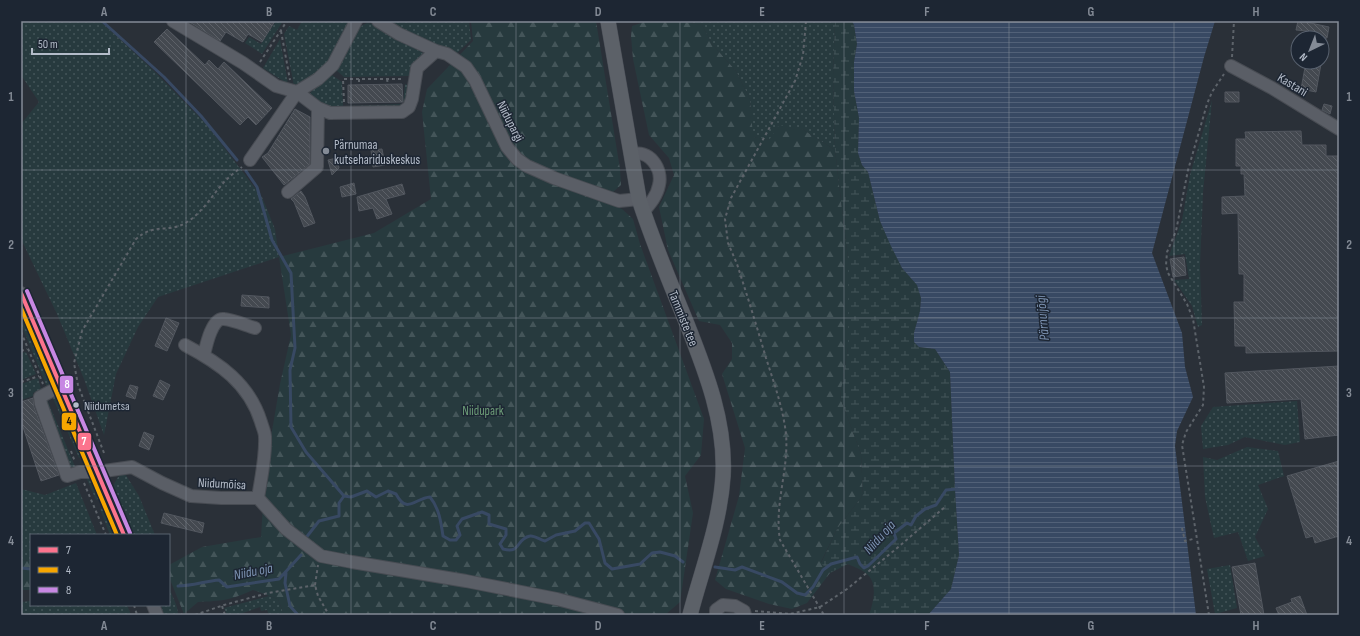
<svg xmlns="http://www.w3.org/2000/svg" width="1360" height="636" viewBox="0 0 1360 636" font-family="'Sofia Sans Condensed',sans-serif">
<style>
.grass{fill:url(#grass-dots)}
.forest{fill:url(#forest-firs)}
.wetland{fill:url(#wetland-marsh)}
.water{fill:url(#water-rules)}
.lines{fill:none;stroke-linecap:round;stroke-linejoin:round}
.stream{stroke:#384963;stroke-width:3}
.building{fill:url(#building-back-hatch);stroke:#52575f}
.minor-casing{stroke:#484c53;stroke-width:14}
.major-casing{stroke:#484c55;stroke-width:16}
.path{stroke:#5d636a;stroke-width:2;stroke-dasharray:3 3;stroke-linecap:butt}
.minor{stroke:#5a5e66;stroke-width:12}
.major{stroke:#5c6168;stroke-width:15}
.bus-1-casing{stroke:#1d2633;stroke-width:7}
.bus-2-casing{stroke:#1d2633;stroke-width:7}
.bus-3-casing{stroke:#1d2633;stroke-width:7}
.bus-1{stroke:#fc738d;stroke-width:4}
.bus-2{stroke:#f7a600;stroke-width:4}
.bus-3{stroke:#c787e3;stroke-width:4}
.grid{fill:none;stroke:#848b96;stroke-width:1;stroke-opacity:0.55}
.poi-dot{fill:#848b96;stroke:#1d2633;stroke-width:1.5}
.bus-dot{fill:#b4bcc9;stroke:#1d2633;stroke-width:1.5}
.labels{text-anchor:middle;stroke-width:3;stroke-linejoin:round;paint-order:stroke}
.bus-label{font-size:12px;fill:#b4bcc9;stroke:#1d2633;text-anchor:start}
.street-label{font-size:13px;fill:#b4bcc9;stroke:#1d2633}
.poi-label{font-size:13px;fill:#b4bcc9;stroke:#1d2633;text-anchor:start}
.park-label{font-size:13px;fill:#6b9a76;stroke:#1d2633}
.water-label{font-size:14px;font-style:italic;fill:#7c92b1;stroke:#1d2633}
.line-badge{stroke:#1d2633;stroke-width:1.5}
.badge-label{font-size:11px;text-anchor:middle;font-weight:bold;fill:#fff}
.pale-badge-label{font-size:11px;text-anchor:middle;font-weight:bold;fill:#111}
.neatline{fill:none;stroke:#848b96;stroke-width:1.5}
.grid-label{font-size:13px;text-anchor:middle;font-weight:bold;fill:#848b96}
</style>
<defs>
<pattern id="grass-dots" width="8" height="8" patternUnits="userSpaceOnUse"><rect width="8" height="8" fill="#273a3e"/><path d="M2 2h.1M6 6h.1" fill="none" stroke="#445559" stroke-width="1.8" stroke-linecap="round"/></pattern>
<pattern id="forest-firs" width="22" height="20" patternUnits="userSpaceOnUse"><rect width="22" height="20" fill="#273a3e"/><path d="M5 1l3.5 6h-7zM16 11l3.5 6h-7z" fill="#445559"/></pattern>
<pattern id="wetland-marsh" width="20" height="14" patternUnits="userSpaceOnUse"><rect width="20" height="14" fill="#273a3e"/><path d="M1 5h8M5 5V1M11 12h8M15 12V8" fill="none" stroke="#445559"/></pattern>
<pattern id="water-rules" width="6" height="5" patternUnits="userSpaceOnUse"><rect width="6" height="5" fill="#384963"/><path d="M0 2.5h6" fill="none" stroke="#526178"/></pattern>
<pattern id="building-back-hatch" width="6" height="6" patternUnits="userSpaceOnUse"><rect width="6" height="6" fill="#444950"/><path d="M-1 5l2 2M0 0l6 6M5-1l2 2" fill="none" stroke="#5d6168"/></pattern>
</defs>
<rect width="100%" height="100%" fill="#2a3038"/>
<path class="grass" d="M21 21H100L153 70 206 124 262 197 275 229 279 257 158 297 138 327 116 374 104 435 84 379 57 314 21 239V124L39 102 21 75Z
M276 21H283L262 54 245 43 249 37 261 44Z
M302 21H350C335 50 328 74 294 86L284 34 289 26 297 30Z
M386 21H469L471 40 456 54 426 42Z
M678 21H835L833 76 835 150 802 129 769 140 752 137 750 99 736 71 712 44 702 25Z
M367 23 373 24 423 53 416 61 410 76 344 77 336 70 358 29 363 25Z
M280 39 288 84 263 68Z
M332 75 342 82 343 106 341 111 328 110 309 95 315 87Z
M405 84 410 86 407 104 401 110 348 111V106L403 104Z
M1212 100 1203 193 1200 266 1202 325 1198 327 1192 306 1174 280 1189 279 1185 254 1169 256 1182 220 1190 175Z
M21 312 51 381 47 387 21 324Z
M26 352 36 374 21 380V353Z
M38 378 41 389 33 393V396L21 400V384Z
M52 396 59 398 83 456 79 458Z
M47 399 76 469 70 470 45 402Z
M1297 401 1300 442 1285 445 1245 437 1228 445 1203 449 1201 426 1213 407Z
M1247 447 1278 451 1284 476 1258 485 1268 509 1255 537 1265 556 1248 561 1238 532 1214 538 1205 497 1203 457 1217 460Z
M124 472 139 496 155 535H132L113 486 118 477Z
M85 475 92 477 101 499 96 500Z
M76 483 97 535H31V561L21 560V489L45 495Z
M104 506 116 533V535H110L100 509Z
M1230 565 1237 608 1215 614 1207 569Z
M169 585C171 596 178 604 178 615H164L161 605H169Z
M269 596 278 599 284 615H269L267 610 261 611 260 607 240 614V615H227L224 608Z
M31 601V605H127L131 615H118L117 613 107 615H21V602Z"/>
<path class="forest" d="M471 21H596L620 169 621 185 612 193 608 202 622 209 633 219 640 244 704 419 701 455 685 476 693 513 680 602 665 615H641L623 613 586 615H284L278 599 253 590C231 600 222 601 198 602L184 614 169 577V565L202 547 261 537 265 472 280 384 291 335 279 257 374 233 431 199 422 112 427 89 473 41Z
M647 21H678L702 25 712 44 736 71 750 99 753 137 769 140 779 125 802 129 835 150 848 259V348L840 397 861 454 863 495 837 529 821 562 830 573 807 603 792 609 769 604 726 589 715 580 739 496 745 448 722 374 732 359V343L720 325 699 321 668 250 659 207 674 175 669 158 649 135 633 59 631 36 632 26Z
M21 560 31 561V590H21Z"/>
<path class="wetland" d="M835 21H852L854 25 857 44 854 62V91L859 118 858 153 862 165 868 172 880 221 902 268 917 284 921 298 920 311 914 333 919 347 935 349 950 372 955 489 959 555 951 589 928 615H869C873 603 878 585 868 575 863 570 854 567 848 564L830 573 821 563 837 529 863 495 861 454 840 397 848 348V259L835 150 833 76Z"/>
<path class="water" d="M852 21H1215L1204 57 1152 253 1182 333 1185 367 1193 397 1177 431 1175 446 1196 615H928L951 589 959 555 955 489 950 372 935 349 919 347 914 342V333L920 311 921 298 917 285 902 268 890 244 880 221 868 172 862 165 858 153 859 118 854 91V62L857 44 854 25Z"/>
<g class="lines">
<path class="stream" d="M102 21 164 77 201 116 237 160
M246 171 257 187 272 240 291 273 295 348 290 370 291 427 306 452 344 496
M305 539 319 521 339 516V503L344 496 351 497 367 491 376 497 388 491 396 494C407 515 415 498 430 497 439 508 441 522 443 536L450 540H456L460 535 457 526 462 519 482 512 489 515V524L506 529V535L500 544 503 549C522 554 515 539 530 536 534 535 540 540 545 541L556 535 575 531 585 523H589L599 539 605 563 612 569 640 564 652 553 660 552 675 556 683 562
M715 567 735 570 742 567 782 582 797 593 805 595 813 587 823 570 831 564 857 557 860 564 864 568 868 566 896 539 894 533 907 523 911 525 916 516 925 509 936 505 946 490 957 489
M21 568 31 569
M286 573 285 583 290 606 298 615
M178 586C192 586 206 581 219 580L227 587 279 579 301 555"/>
</g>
<path class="building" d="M188 21H275L262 42 248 34 243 42 226 32 220 41Z
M1298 21H1306V22L1329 27 1327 38H1306L1307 31 1296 30Z
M167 29 205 65 209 60 218 69 224 62 272 108 256 125 248 117 240 125 154 42Z
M1306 62 1321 64 1316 92 1301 89Z
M402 84 403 102 348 103V85Z
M1225 92H1239V102H1225Z
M1324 104 1332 106 1330 114 1322 110Z
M295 109 310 117V164L284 185 262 157 268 153Z
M1301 131 1302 145H1326V156H1339V351L1246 353V346H1235L1234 302H1244V274H1239L1238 213 1222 214V197L1245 196 1244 174H1241V166H1236V139H1246L1245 132Z
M382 149 385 165 373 167 371 150Z
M337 158 339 168 332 175 328 160Z
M354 183 356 194 342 197 340 187Z
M402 184 405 194 386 199 392 214 377 219 373 208 359 211 357 197Z
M301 191 305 197 315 223 304 227 294 202 291 199Z
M1184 257 1186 275 1173 277 1170 259Z
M242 295 269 297V308L241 306Z
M166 318 179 323 167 351 155 346Z
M1339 366V435L1305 439 1301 399 1227 403 1225 373Z
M160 380 170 385 163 400 153 396Z
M130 385 138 387 135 399 126 396Z
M33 398 34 407 59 475 41 481 21 421V402Z
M144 432 154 436 149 450 139 446Z
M1339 461V536L1315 543 1313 536 1306 538 1287 476Z
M164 513 204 523 202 533 161 523Z
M1255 563 1264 615H1241L1232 567Z
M1300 596 1307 615H1279L1276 608 1292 602 1291 599Z"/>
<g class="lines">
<g class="minor-casing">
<path id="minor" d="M173 21 243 63 276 86 297 92 318 79 333 65 356 21
M378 21 399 34 436 51 447 54 466 67 475 80 507 147 517 159 527 166 554 178 619 201 639 199
M1231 66 1272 88 1339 129
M631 155C649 148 663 169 659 185 657 196 650 204 643 212
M250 160 297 92 318 108 330 113 402 112 409 107 412 99 417 68 436 51
M288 192 317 167 318 108
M21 293 91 457 124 535
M204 355C206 346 212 317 224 319 234 320 245 325 255 328
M61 386 40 397 41 404 67 476 80 472H97L132 467 162 483 191 496 221 498H258C261 478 266 457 265 437 265 432 262 426 261 422 249 383 219 363 185 345
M258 498 286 529 321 556 352 562 466 581 557 599 618 615
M153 605 157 615
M716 615V610L723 605 735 606 744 611 745 615"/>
</g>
<g class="major-casing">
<path id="major" d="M608 21 639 199C653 242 670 283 687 324 706 372 726 423 723 476 720 524 702 569 690 615"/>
</g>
<path class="path" d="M806 21 803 55 795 81 731 198 725 219 728 243 737 264C747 295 757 327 766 358 774 383 783 408 786 434 789 470 774 504 780 540L824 615
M281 31 290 80
M1232 57 1234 21
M260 62 287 21
M359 79V85
M387 79 388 85
M344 102 343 79H404
M21 332 43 384
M21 351 27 349
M21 382 39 376
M71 451 75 462
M104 453 78 385 74 363 82 331 136 239C155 222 169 234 187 222 203 212 213 194 225 181 230 176 236 171 242 167
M84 483 106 535
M1182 528 1185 541 1193 539
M315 585 318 565
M134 605 137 615
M222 606 225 615
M755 611 790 614 820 607 847 589 896 549 946 506
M181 614 182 615
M195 615 224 605 268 593 315 585 318 596 329 615
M1209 615 1182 445 1186 432 1203 405 1204 387 1193 319 1187 304 1168 273 1166 265 1167 252 1176 231 1188 170 1207 104 1212 92 1224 74"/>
<use href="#minor" class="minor"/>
<use href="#major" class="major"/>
<g class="bus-1-casing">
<path id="bus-1" d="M21 293 124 535"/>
</g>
<g class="bus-2-casing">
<path id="bus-2" d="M21 308 117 535"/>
</g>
<g class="bus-3-casing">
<path id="bus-3" d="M27 291 130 533"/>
</g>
<use href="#bus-1" class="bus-1"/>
<use href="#bus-2" class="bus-2"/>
<use href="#bus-3" class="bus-3"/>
</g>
<path class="grid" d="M186 21V615M351 21V615M516 21V615M680 21V615M844 21V615M1009 21V615M1174 21V615M21 170H1339M21 318H1339M21 466H1339"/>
<circle class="poi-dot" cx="326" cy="151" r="4"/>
<circle class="bus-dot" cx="76" cy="405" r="3.5"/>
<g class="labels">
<g class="bus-label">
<text x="84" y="410">Niidumetsa</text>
</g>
<g class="street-label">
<text transform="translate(1293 84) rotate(31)" y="5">Kastani</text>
<text transform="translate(511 121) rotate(63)" y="5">Niidupargi</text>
<text transform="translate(684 318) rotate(68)" y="5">Tammiste tee</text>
<text transform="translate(222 483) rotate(3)" y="5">Niidumõisa</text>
</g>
<g class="poi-label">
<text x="334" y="149">Pärnumaa<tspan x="334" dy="15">kutsehariduskeskus</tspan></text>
</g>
<g class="park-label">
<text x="483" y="415">Niidupark</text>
</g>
<g class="water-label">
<text transform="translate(1042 318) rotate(-95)" y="5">Pärnu jõgi</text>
<text transform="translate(879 537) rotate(-48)" y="5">Niidu oja</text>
<text transform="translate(253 571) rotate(-11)" y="5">Niidu oja</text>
</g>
</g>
<g class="line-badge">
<rect x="59" y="375" width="15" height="19" rx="4" fill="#c787e3"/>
<rect x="61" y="412" width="16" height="19" rx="4" fill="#f7a600"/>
<rect x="77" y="432" width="15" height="19" rx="4" fill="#fc738d"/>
</g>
<g class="badge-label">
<text x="67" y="388">8</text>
<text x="84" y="445">7</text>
</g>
<g class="pale-badge-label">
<text x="69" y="425">4</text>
</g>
<rect width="1360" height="636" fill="none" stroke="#1d2633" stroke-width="44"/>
<rect x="30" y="534" width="140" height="72" fill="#1d2633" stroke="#59626f"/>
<rect x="38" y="547" width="20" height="6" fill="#fc738d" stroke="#59626f"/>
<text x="66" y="554" font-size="12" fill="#b4bcc9">7</text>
<rect x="38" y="567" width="20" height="6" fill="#f7a600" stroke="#59626f"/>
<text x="66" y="574" font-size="12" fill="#b4bcc9">4</text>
<rect x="38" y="587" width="20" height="6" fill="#c787e3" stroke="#59626f"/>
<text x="66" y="594" font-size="12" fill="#b4bcc9">8</text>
<g transform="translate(1310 50) rotate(223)"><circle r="19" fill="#1d2633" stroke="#59626f"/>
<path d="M0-3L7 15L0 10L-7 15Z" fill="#848b96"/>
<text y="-6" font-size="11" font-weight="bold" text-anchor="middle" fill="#b4bcc9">N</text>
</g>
<path d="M32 48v6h77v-6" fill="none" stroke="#b4bcc9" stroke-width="2"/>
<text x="38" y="48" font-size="12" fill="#b4bcc9" stroke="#1d2633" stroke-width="3" paint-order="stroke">50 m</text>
<rect x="22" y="22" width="1316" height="592" class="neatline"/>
<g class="grid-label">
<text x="104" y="16">A</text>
<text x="269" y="16">B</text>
<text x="433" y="16">C</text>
<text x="598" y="16">D</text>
<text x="762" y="16">E</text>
<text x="927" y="16">F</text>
<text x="1091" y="16">G</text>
<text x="1256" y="16">H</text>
<text x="11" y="101">1</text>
<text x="1349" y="101">1</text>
<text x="11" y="249">2</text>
<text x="1349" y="249">2</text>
<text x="11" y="397">3</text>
<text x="1349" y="397">3</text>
<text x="11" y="545">4</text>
<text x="1349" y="545">4</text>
<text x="104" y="630">A</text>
<text x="269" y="630">B</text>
<text x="433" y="630">C</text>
<text x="598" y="630">D</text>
<text x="762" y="630">E</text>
<text x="927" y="630">F</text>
<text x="1091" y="630">G</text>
<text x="1256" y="630">H</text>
</g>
</svg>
